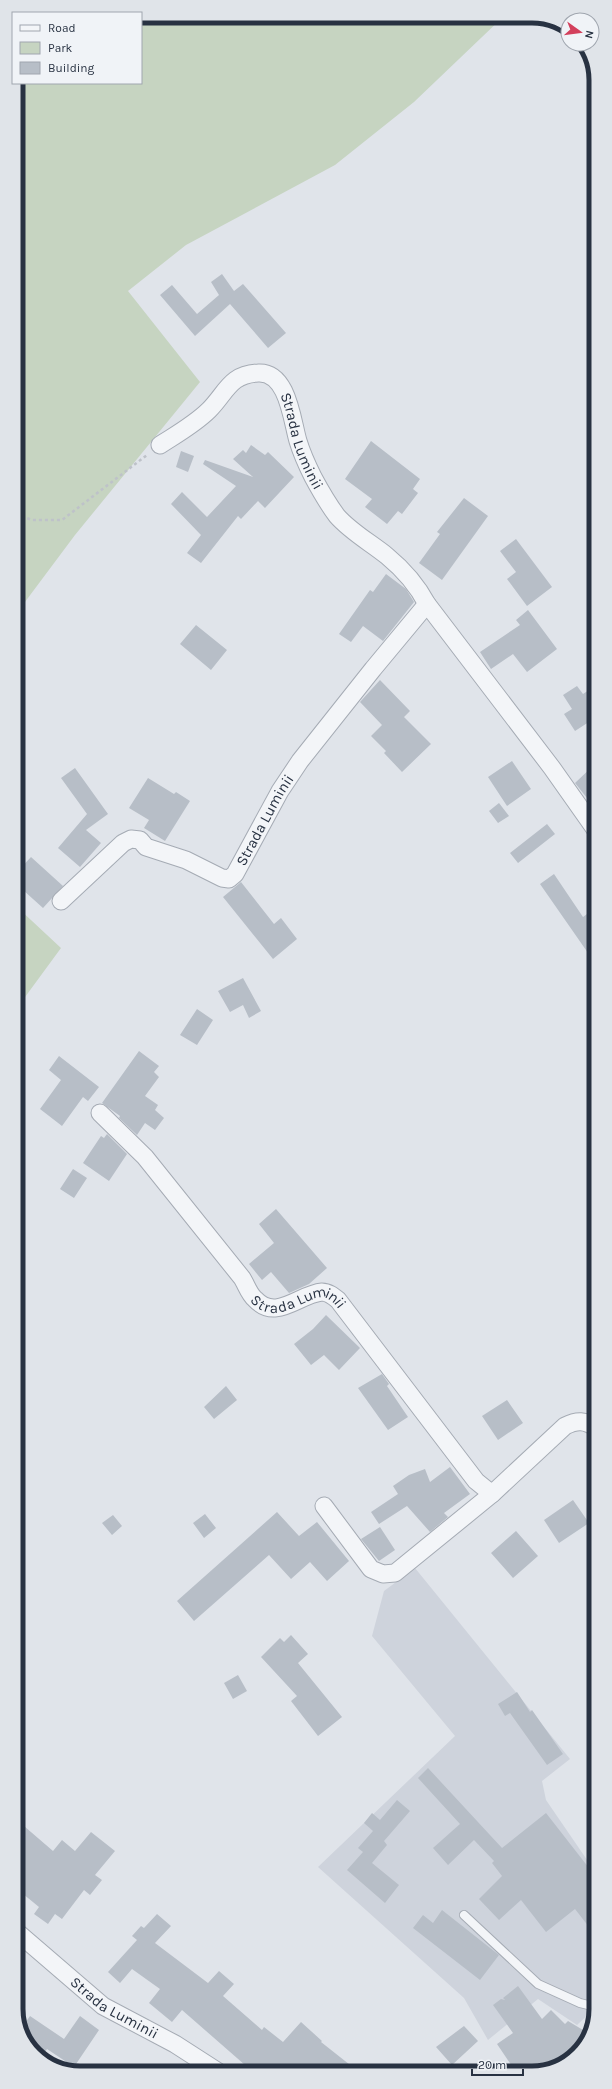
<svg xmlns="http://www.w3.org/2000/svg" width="612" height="2089" viewBox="0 0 612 2089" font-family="Karla,sans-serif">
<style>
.built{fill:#ced3dc}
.green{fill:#c6d4c1}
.building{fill:#b7bec7}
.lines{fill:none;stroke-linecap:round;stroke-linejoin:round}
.service-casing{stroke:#a5abb4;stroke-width:10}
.minor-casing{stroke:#a5abb4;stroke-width:19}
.path{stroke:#bec2c9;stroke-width:2.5;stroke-dasharray:3 3;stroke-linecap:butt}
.service{stroke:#f3f5f8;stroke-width:8}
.minor{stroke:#f3f5f8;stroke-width:17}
.labels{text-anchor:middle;stroke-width:4;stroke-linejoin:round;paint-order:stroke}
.street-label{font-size:15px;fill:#283242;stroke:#f0f3f7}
.rim{fill:none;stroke:#283242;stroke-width:5}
</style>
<rect width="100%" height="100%" fill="#e0e4ea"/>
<path class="built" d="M415 1568 570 1759 542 1781 546 1800 596 1873V2007L577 2025 538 1999 488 2040 464 1998 318 1867 455 1736 372 1636 384 1591Z"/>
<path class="green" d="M141 16H504L414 102 335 165 186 245 128 291 200 382 75 535 16 614V83H141Z
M17 907 61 948 17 1008Z"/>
<path class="building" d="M222 274 234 291 243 284 286 333 268 348 230 304 195 336 160 295 172 285 197 314 219 295 211 282Z
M371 441 420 479 413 489 418 493 402 514 398 511 387 524 365 507 372 499 345 479Z
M251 445 265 455 268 452 294 477 265 508 258 501 241 519 238 516 201 563 187 553 201 535 171 504 182 492 207 517 236 486 203 464 205 460 253 477 233 459 243 450 246 453Z
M181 451 194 456 188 472 176 467Z
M464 498 488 516 442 580 419 563 440 534 437 532Z
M516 539 552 587 527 606 507 579 516 572 500 551Z
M386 574 406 589 414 602 383 641 363 626 351 642 339 634 370 590 373 592Z
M528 610 557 649 527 672 513 654 491 669 480 652 520 625 516 620Z
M196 625 227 650 211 670 180 644Z
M380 680 410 711 404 717 431 744 402 772 384 753 386 751 371 736 382 725 360 702Z
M577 686 583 694 595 686V718L575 731 564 714 572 709 563 695Z
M512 761 531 789 507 806 488 777Z
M595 764V808L575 783Z
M75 768 108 814 86 830 101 843 80 867 58 848 87 814 61 778Z
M148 778 174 794 176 792 190 801 165 841 144 828 149 820 129 808Z
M499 803 509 816 498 823 489 811Z
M547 824 555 834 518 863 510 853Z
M31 857 63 886 43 908 23 890 17 897V872Z
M554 874 583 917 595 908V963L540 884Z
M241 882 274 924 281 918 297 939 273 959 223 897Z
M243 978 261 1011 249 1018 243 1005 230 1012 218 991Z
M197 1009 213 1020 197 1045 180 1035Z
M139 1051 159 1066 154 1072 159 1077 145 1096 158 1105 155 1110 164 1118 155 1130 145 1123 137 1135 119 1118 120 1116 102 1103Z
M59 1056 99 1087 88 1101 83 1097 62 1126 40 1109 61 1080 49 1070Z
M107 1134 127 1154 109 1181 83 1163 101 1136 104 1138Z
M73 1169 87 1178 74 1198 60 1189Z
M276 1209 327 1268 309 1284 289 1293 271 1272 262 1280 249 1264 274 1243 259 1224Z
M326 1315 360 1348 339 1370 324 1355 311 1365 294 1344 313 1329Z
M382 1374 389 1384 387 1386 408 1417 388 1430 358 1388Z
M226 1386 237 1400 214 1419 204 1407Z
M507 1400 523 1423 498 1440 482 1416Z
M450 1467 470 1494 444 1513 448 1517 430 1532 407 1506 379 1524 371 1512 398 1494 393 1486 409 1475 425 1469 430 1482Z
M573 1500 589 1523 559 1543 544 1520Z
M277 1512 299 1536 317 1522 349 1561 327 1581 310 1562 291 1579 269 1555 194 1621 177 1601Z
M205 1514 216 1528 204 1538 193 1523Z
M113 1515 122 1526 112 1535 102 1523Z
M380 1527 395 1550 379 1561 361 1539Z
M516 1531 538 1556 513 1578 491 1553Z
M291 1635 308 1654 298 1663 342 1717 318 1736 291 1701 297 1696 261 1657 280 1638 284 1642Z
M238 1675 247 1691 233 1699 224 1683Z
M517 1692 530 1712 532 1710 563 1754 547 1765 510 1713 505 1716 498 1704Z
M428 1768 502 1848 546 1813 596 1877V1936L575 1909 546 1932 521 1900 499 1920 479 1899 502 1876 492 1863 494 1861 474 1840 448 1865 433 1848 460 1824 418 1778Z
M397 1800 410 1811 384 1841 387 1845 372 1863 399 1885 385 1903 347 1870 363 1852 358 1848 373 1831 364 1823 372 1813 380 1820Z
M17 1820 53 1851 62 1840 75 1851 91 1832 115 1851 95 1875 102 1880 90 1895 84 1890 62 1919 55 1914 48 1924 34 1914 39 1907 17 1889Z
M442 1910 499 1955 480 1980 413 1928 423 1915 433 1923Z
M157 1914 171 1926 155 1943 208 1983 219 1971 234 1984 223 1996 262 2030 264 2027 283 2042 301 2022 322 2041 321 2042 359 2072H253L182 2010 172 2022 149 2003 160 1989 132 1969 120 1983 108 1972 137 1940 132 1936 141 1926 144 1928Z
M518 1986 542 2019 551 2010 565 2024 568 2021 588 2033 583 2048 578 2051 573 2047 551 2066 552 2067 545 2072H516L497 2044 513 2033 493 2005 501 1999 505 2000 503 1998Z
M30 2016 64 2039 80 2016 99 2030 74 2067 47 2049 43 2055 32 2047 21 2029Z
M464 2026 478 2041 452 2065 436 2047Z"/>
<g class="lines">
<g class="service-casing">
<path id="service" d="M464 1915 538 1984 580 2003 596 2007"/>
</g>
<g class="minor-casing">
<g id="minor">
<path id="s1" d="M160 445C177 434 195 424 209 410 226 393 230 374 258 373 288 371 292 421 298 441 302 454 307 465 313 477 320 490 328 504 337 516 351 532 371 543 387 556 404 570 417 585 427 604L552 768 595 829"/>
<path id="s2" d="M61 901 123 843 131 839 140 840 146 847 186 860 222 878 229 879 235 874 280 791 300 761 373 669 427 604"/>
<path id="s3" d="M100 1113 145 1157 242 1278C246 1284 249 1294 255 1299 276 1322 299 1294 322 1292 328 1292 333 1296 338 1300L476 1481 492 1494 565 1426C577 1420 585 1420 596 1428"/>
<path d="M324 1506 371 1569 383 1574 395 1573 492 1494"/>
<path id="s4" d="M17 1932 103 2006 175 2044 220 2073"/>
</g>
</g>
<path class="path" d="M16 514 32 520H62L147 455"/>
<use href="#service" class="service"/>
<use href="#minor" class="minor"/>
</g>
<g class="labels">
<g class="street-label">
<text dy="5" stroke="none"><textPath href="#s1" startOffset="211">Strada Luminii</textPath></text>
<text dy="5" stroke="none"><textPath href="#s2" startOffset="271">Strada Luminii</textPath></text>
<text dy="5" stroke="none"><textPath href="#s3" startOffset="291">Strada Luminii</textPath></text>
<text dy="5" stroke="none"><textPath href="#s4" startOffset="124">Strada Luminii</textPath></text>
</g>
</g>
<path d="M0 0H612V2089H0ZM80 23H532A57 57 0 0 1 589 80V2009A57 57 0 0 1 532 2066H80A57 57 0 0 1 23 2009V80A57 57 0 0 1 80 23Z" fill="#e0e4e9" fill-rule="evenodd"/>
<path class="rim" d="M80 23H532A57 57 0 0 1 589 80V2009A57 57 0 0 1 532 2066H80A57 57 0 0 1 23 2009V80A57 57 0 0 1 80 23Z"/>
<rect x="12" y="12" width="130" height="72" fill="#f0f3f7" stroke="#a0a6af"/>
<rect x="20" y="25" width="20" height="6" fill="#f3f5f8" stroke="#a0a6af"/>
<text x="48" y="32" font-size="12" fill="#283242">Road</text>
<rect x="20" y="42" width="20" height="12" fill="#c6d4c1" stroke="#a0a6af"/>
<text x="48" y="52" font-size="12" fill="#283242">Park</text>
<rect x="20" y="62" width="20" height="12" fill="#b7bec7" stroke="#a0a6af"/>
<text x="48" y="72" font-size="12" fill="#283242">Building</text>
<g transform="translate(580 32) rotate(104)"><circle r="19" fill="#f0f3f7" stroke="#a0a6af"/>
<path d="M0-3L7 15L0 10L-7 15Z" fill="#d3405c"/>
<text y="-6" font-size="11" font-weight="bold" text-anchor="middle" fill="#283242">N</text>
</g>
<path d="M472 2069v6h51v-6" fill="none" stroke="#283242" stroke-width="2"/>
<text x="478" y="2069" font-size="12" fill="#283242" stroke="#f0f3f7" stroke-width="3" paint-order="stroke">20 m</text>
</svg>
